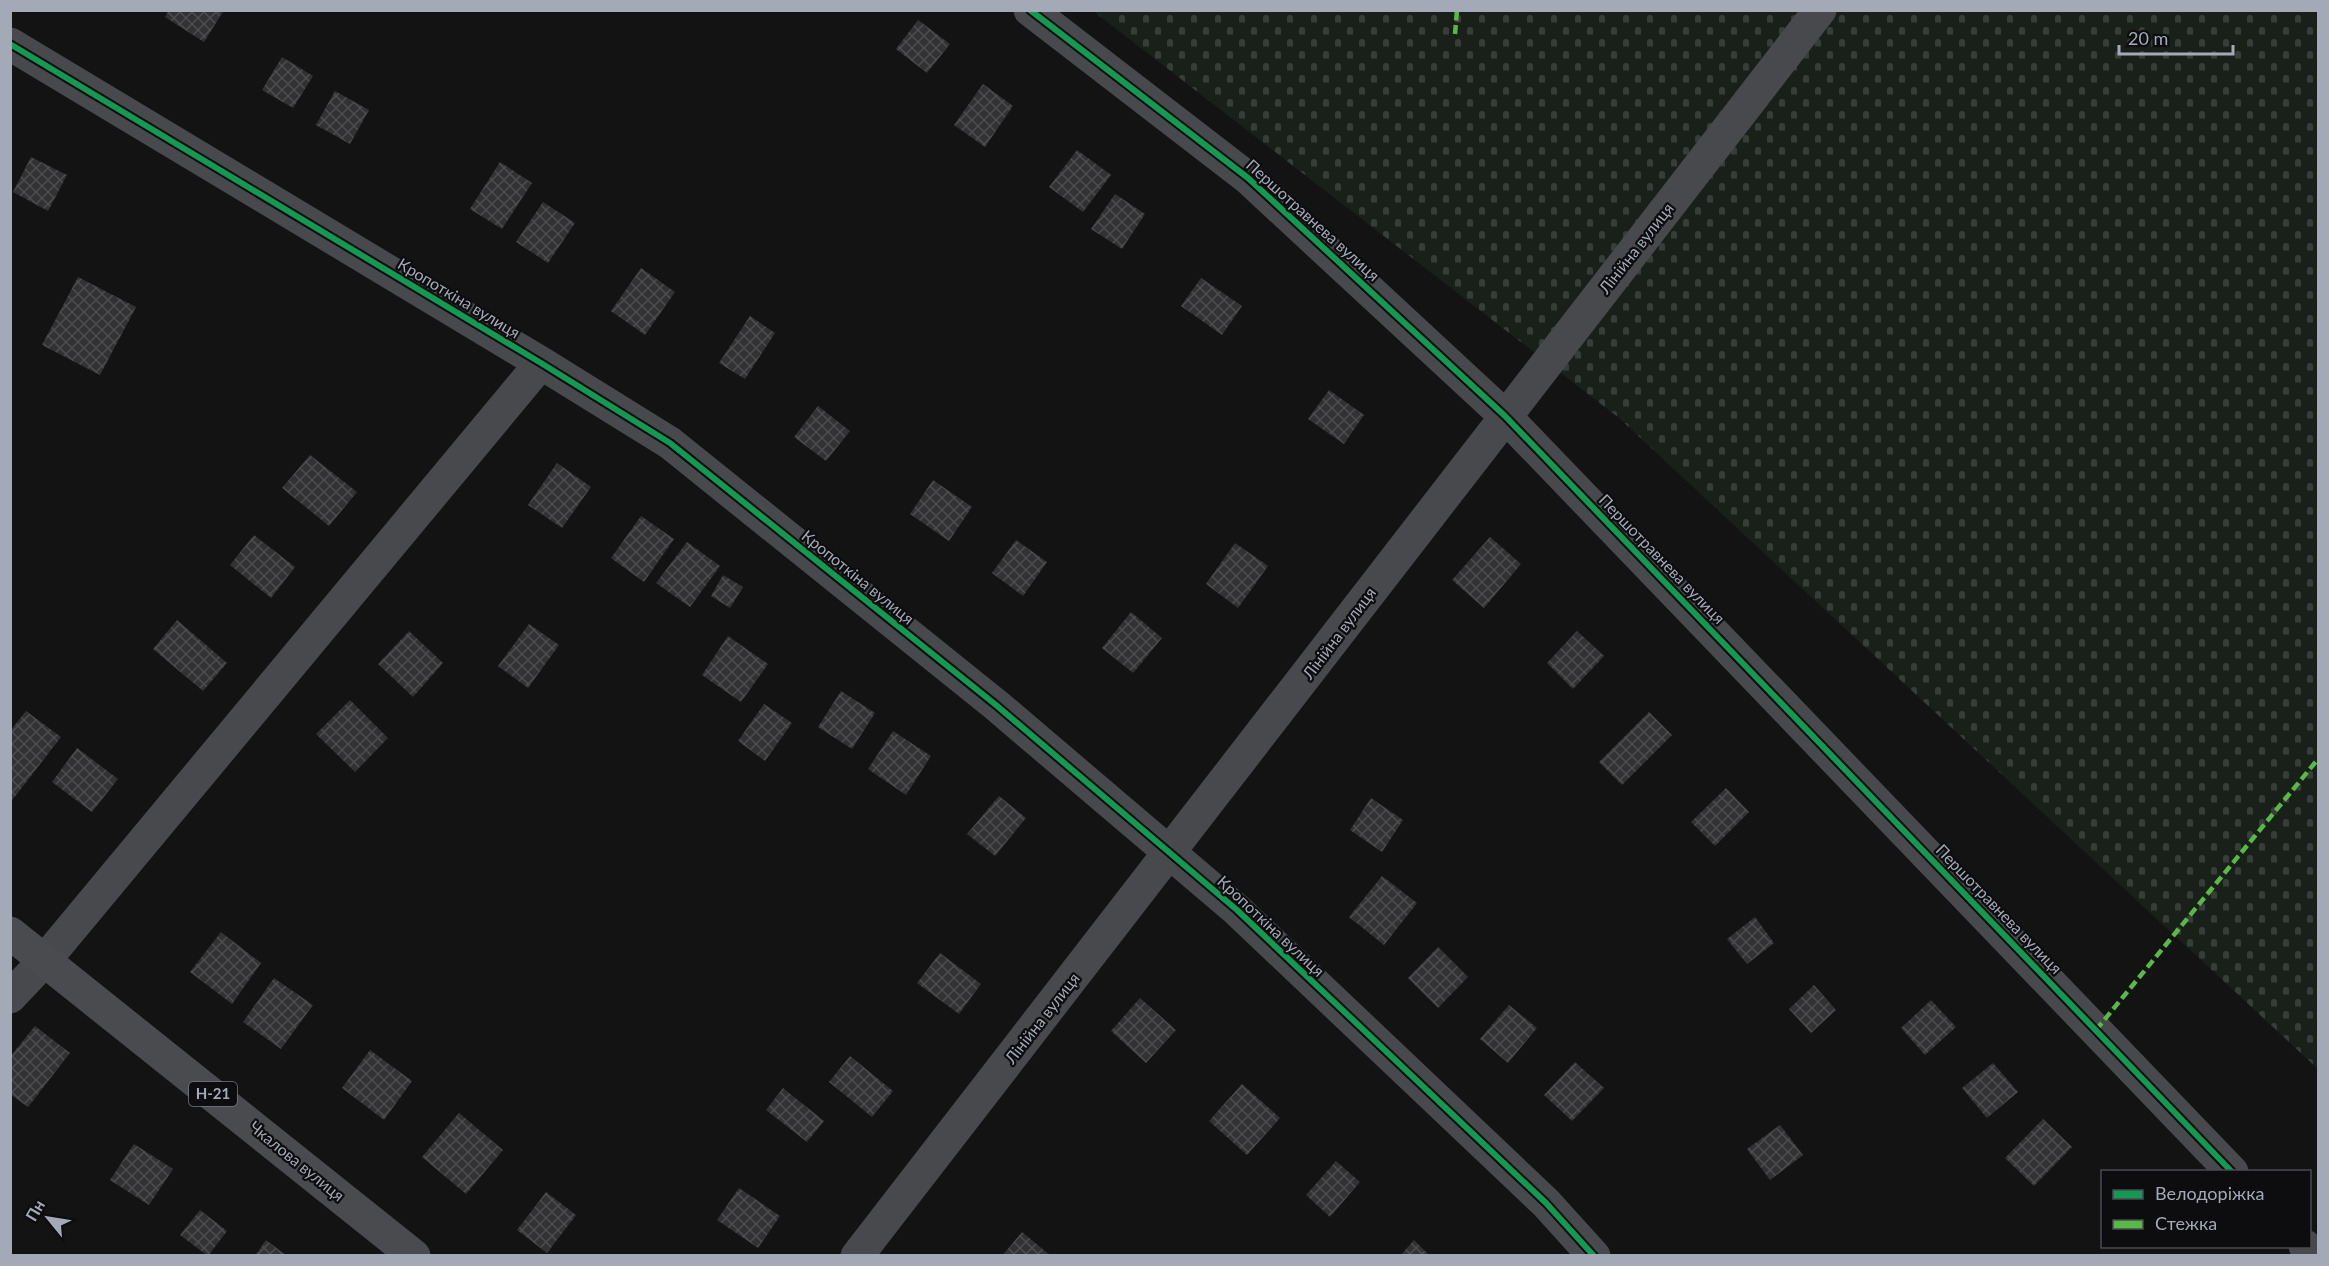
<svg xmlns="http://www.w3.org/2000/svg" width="2329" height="1266" viewBox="0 0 2329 1266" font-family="Lato,sans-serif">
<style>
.cemetery{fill:url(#cemetery-stones)}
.building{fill:url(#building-cross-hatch)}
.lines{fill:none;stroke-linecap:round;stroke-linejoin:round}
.minor{stroke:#47494c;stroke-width:33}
.primary{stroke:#4a4b4e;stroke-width:33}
.quiet{stroke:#58b947;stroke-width:4.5;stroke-dasharray:9 4.5;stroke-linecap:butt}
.cycleway-casing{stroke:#0d0d0f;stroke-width:10}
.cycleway{stroke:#139951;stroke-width:6}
.labels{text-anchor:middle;stroke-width:4.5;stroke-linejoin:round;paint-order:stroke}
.shield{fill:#0d0d0f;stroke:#767a84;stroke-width:1.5}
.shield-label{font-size:15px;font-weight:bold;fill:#a3a9b6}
.street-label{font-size:16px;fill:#a3a9b6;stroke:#0d0d0f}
</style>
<defs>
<pattern id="cemetery-stones" width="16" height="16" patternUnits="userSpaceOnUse" patternTransform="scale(1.5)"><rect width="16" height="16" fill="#19201a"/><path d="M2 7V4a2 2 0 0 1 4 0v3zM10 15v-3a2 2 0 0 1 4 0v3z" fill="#373e39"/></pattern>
<pattern id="building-cross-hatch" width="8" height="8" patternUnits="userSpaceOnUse" patternTransform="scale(1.5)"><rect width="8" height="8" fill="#323234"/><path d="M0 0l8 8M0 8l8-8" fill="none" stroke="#4d4d4f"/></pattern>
</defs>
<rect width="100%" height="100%" fill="#131313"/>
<path class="cemetery" d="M1093 11H2318V1069L1619 418Z"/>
<path class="building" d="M169 10H224L204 42 165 17Z
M918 20 950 44 927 73 896 49Z
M282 57 313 76 293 108 262 90Z
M983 84 1013 106 985 147 954 125Z
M335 91 369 110 350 144 316 125Z
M1077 150 1111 175 1083 212 1049 187Z
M31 157 67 175 48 211 13 192Z
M500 162 532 183 502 229 470 209Z
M1115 194 1145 214 1122 249 1091 229Z
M543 202 575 223 548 263 516 242Z
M641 268 675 292 645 335 611 311Z
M78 277 136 307 100 375 42 345Z
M1201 278 1242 306 1222 335 1181 306Z
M750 316 775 333 745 379 719 363Z
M1329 390 1364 415 1344 444 1308 419Z
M818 406 850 431 826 461 794 437Z
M310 455 357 492 329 526 282 488Z
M557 463 591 487 562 528 528 505Z
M933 480 972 507 949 541 910 514Z
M641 516 674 539 644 582 611 558Z
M254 535 295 567 271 598 230 565Z
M1490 537 1521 564 1484 608 1452 580Z
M1016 540 1047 562 1023 596 992 573Z
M687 542 720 566 690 607 656 583Z
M1235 543 1268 566 1238 608 1206 584Z
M723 575 743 587 730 608 711 596Z
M1131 612 1162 638 1133 673 1102 648Z
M177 620 227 663 203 691 153 649Z
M529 624 559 645 528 688 498 666Z
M409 631 443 663 413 697 378 664Z
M1577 631 1604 656 1573 689 1547 663Z
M728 636 768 664 741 702 702 675Z
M841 691 875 713 852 749 818 727Z
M350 700 388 738 355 772 316 734Z
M764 704 792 723 765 761 738 741Z
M26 711 61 737 10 803V731Z
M1649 712 1672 735 1622 785 1599 762Z
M893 731 931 756 906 795 868 769Z
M77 748 118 779 92 812 52 782Z
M1726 788 1749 812 1715 846 1691 822Z
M999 796 1026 818 995 856 967 834Z
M1371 798 1403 820 1382 852 1350 830Z
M1382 876 1417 903 1384 945 1349 917Z
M1755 917 1774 943 1747 964 1727 939Z
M221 932 261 963 232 1004 190 972Z
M1438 947 1468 977 1438 1008 1408 978Z
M940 953 981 984 959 1014 917 983Z
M274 978 313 1005 281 1049 243 1022Z
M1814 985 1836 1010 1811 1033 1789 1009Z
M1140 998 1176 1030 1146 1063 1111 1031Z
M1931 1000 1956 1027 1925 1055 1901 1028Z
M1509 1005 1537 1028 1508 1063 1480 1039Z
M35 1026 70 1053 28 1107 10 1094V1057Z
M370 1050 412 1081 384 1120 342 1088Z
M850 1056 893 1091 872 1117 829 1082Z
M1575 1062 1604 1088 1572 1121 1544 1095Z
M1993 1063 2018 1092 1987 1118 1962 1088Z
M1242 1084 1280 1118 1247 1155 1209 1121Z
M783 1088 824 1121 807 1142 766 1110Z
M459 1113 503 1150 466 1194 422 1157Z
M2043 1119 2072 1147 2034 1186 2005 1158Z
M1780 1125 1803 1155 1770 1180 1747 1149Z
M134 1144 173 1169 149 1205 110 1180Z
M1336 1161 1360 1182 1330 1217 1306 1195Z
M739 1188 780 1216 758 1248 717 1220Z
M546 1192 576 1215 547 1253 517 1230Z
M200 1210 227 1231 208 1256 180 1235Z
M1022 1232 1051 1256H1002Z
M266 1240 287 1256H255Z
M1414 1240 1430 1256H1400Z"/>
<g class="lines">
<path class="minor" d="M1030 10 1248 178 1505 416 2232 1172
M10 44 541 363 670 443 996 705 1237 910 1546 1203 1594 1256
M10 997 45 960 541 363
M2305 1246 2313 1256
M857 1256 1820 10"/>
<path class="primary" d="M10 933 414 1256"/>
<path class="quiet" d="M1455 34 1457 10
M2096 1030 2318 759"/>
<g class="cycleway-casing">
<path id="cycleway" d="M1030 10 1248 178 1505 416 2232 1172
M10 44 541 363 670 443 996 705 1237 910 1546 1203 1594 1256"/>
</g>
<use href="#cycleway" class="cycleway"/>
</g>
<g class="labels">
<rect class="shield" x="189" y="1082" width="48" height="24" rx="4.5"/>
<g class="shield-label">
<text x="213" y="1099">Н-21</text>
</g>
<g class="street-label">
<text transform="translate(1313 220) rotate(42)" y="6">Першотравнева вулиця</text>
<text transform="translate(1636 248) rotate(-52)" y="6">Лінійна вулиця</text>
<text transform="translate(459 298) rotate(31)" y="6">Кропоткіна вулиця</text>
<text transform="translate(1662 559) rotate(46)" y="6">Першотравнева вулиця</text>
<text transform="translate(858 577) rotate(39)" y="6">Кропоткіна вулиця</text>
<text transform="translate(1339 633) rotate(-53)" y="6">Лінійна вулиця</text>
<text transform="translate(1999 909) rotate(46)" y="6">Першотравнева вулиця</text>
<text transform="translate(1271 926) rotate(43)" y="6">Кропоткіна вулиця</text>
<text transform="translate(1042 1018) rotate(-52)" y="6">Лінійна вулиця</text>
<text transform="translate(297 1161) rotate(39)" y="6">Чкалова вулиця</text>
</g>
</g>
<rect width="2329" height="1266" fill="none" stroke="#a3a9b6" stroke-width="24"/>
<rect x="2101" y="1170" width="210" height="78" fill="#0d0d0f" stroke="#494b52" stroke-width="1.5"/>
<rect x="2113" y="1190" width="30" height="9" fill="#139951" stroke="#494b52" stroke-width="1.5"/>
<text x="2155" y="1200" font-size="18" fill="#a3a9b6">Велодоріжка</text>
<rect x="2113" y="1220" width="30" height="9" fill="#58b947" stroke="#494b52" stroke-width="1.5"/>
<text x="2155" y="1230" font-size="18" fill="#a3a9b6">Стежка</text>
<g transform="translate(48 1218) rotate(300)" stroke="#0d0d0f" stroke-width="4.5" paint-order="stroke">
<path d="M0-4.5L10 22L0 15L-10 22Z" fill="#a3a9b6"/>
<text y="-9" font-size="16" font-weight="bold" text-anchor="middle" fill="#a3a9b6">Пн</text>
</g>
<path d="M2119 45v9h114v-9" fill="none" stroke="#a3a9b6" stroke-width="3"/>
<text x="2128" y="45" font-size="18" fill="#a3a9b6" stroke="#0d0d0f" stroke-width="4.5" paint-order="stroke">20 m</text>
</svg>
